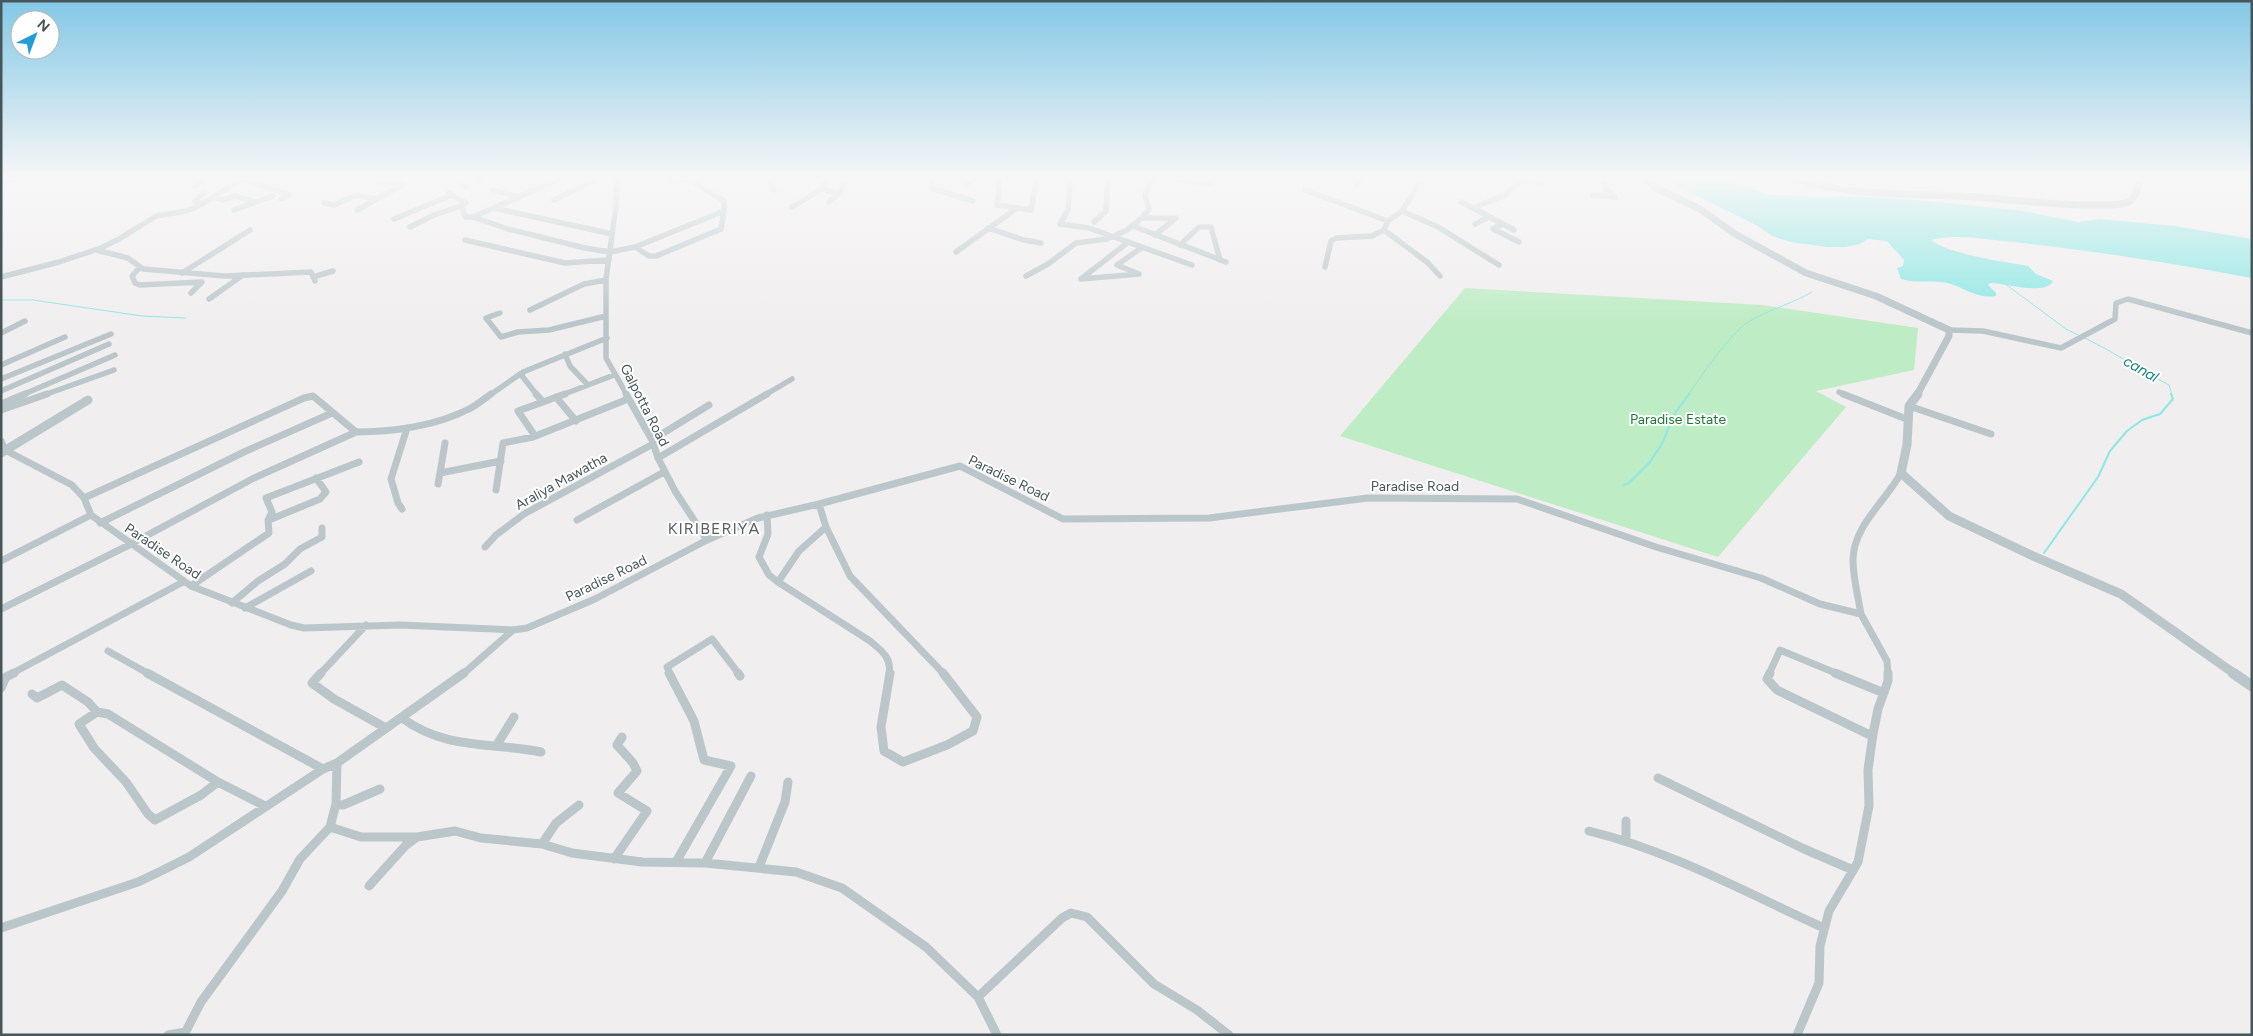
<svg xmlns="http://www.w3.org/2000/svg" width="2253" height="1036" viewBox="0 0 2253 1036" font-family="Figtree,sans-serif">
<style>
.green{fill:#beecc4}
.water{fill:#8de7e4}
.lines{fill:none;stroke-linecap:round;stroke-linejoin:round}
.stream-far1{stroke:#8de7e4;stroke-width:1}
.stream{stroke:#8de7e4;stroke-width:2}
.minor-far2{stroke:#bac6ca;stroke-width:5.5}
.minor-far1{stroke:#bac6ca;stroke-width:7}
.minor{stroke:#bac6ca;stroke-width:9}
.tertiary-far2{stroke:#bac6ca;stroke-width:7}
.tertiary-far1{stroke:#bac6ca;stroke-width:9}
.tertiary{stroke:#bac6ca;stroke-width:11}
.labels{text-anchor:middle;stroke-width:4;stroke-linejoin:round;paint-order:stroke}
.street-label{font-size:14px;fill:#47565a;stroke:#fff}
.park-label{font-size:14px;fill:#1b7733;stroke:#fff}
.water-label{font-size:15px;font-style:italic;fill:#138380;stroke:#fff}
.quarter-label{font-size:16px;letter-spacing:1px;fill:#5b6062;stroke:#fff}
</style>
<rect width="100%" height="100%" fill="#f0eeee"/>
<path class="green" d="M1465 288 1762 305 1918 328 1914 370 1816 391 1846 407 1718 557 1340 436Z"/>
<path class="water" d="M1663 179H1728L1768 195 1874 197 1940 202 2023 211 2078 222 2100 219 2175 226 2252 239V278C2173 263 2094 251 2014 242 1988 240 1957 233 1931 240 1951 255 2002 261 2028 266L2036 274 2053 281C2045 296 2005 283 1990 283L1988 285 1996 293V296C1979 299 1966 289 1951 284 1934 279 1917 284 1901 279L1897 268 1903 266 1904 260 1887 241 1868 239 1860 244 1845 247H1827L1791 242 1772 236 1756 225Z"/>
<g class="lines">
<path class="stream-far1" d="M2004 283 2066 329 2080 336
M1 300H33L142 316 185 318
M2085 338C2114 352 2140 370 2169 385L2172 395
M1688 395C1703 374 1731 331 1753 319 1772 309 1793 303 1812 292"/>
<path class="stream" d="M1624 485 1629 483 1650 462 1663 442 1673 416 1689 394
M2044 553 2098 477 2110 451 2127 431 2142 420 2160 414 2173 399 2171 394"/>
<path class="minor-far2" d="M244 179 289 195 281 199
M455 179 466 187
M479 179 480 181
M559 179 473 217 508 229 585 248 610 252 635 247
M617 179 616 206 606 279V358L627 395
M669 179 674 182 685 179
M688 179 724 201V211
M768 179 774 190
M1070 179 1068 210 1060 224 1089 228 1192 265
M1177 179 1210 184
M1422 179 1402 211 1388 221 1384 230 1427 262 1440 276
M1522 179 1542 184
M1000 181 997 205 1031 210 1037 179
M1 182 12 179
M932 184 930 186 934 189 973 201
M967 185 974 179
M1357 185 1361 179
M195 186 205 179
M822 189 838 194 829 202
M493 190 520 197
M1305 190 1388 221
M449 193 466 203 461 206 466 217H473
M837 193 841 191 846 179
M1593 195 1615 197 1606 189 1601 179
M214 197 222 200 235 196 255 202
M554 200 597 179
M1461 202 1473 208 1505 195 1523 179
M324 203 334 205 356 195 376 199
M203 204 195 201 204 193
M792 207 822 189 827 179
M494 208 612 234
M1473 208 1514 230
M234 210 273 196
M357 210 402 185 377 182 380 179
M724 211 721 229 656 256H649L635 247Z
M1402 211 1438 227 1499 265
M1144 218H1176L1155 235
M394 219 452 195
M1094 222 1106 211 1108 179
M1475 224 1489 217
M1503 224 1493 229 1519 242
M1133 226 1226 262
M410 227 434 215 461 206
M988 228 1024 240 1041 243
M465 240 565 263 609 260
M1127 243 1081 279 1139 274 1117 265 1141 248
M1180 245 1199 227H1211L1220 260
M96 250 128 258 143 269 225 276 311 272 315 281
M956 252 1017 208
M140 267 132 276 135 283 140 285 202 282 191 293
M1325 267 1331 241 1336 238 1372 236 1384 230
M182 273 250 230
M1026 276 1048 264 1076 243 1107 239 1127 230 1143 217 1149 209 1145 195 1152 179
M1 277 59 262 101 248 119 239 156 216 186 211 197 207 242 179
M313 277 333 271
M209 299 243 275
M530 310 584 284 606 280
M500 313 486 318 501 337 518 332 549 330 606 316
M1949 330 1983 331 2061 348 2115 319 2116 303 2128 299 2252 333
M1 333 25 321
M565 354 570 366 587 384
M1 365 65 337
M523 372 522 376 537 395
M1 379 111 334
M1 391 109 344
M1839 392 1846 395
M22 395 115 355
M44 395 114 370
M490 395 523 372 607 338
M562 395 614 375
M765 395 792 379"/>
<path class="minor-far1" d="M626 394 652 440 658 458 675 491 707 540
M1843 394 1909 420
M556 397 576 421
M543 402 565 394
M1 404 25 394
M1909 406 1991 434
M1 410 47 394
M356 432C392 432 436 426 469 409 477 405 484 399 491 394
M533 437V433L518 411 543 402 536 394
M652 440 709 405
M1 441 5 450 72 485 84 498 91 515 191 586 291 625 304 628 400 625 513 630 527 628 595 599 707 540 758 518 819 504 960 466 1063 519 1209 518 1368 498 1517 499 1656 547 1761 578 1820 604 1861 614C1858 596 1853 578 1853 560 1853 526 1886 501 1901 473
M658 458 767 394
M440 473 445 443
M438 484 440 473 501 461
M496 490 503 443 533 437 628 399
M819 504 826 527 850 576 944 674
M402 509 398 503 391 479 407 428
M767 515 768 534 759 557 769 575 778 582 870 641C882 651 892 658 889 674
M269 520 320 499 326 492 316 478
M577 520 664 472
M100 523 246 451 332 413
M485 547 496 535 524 514 653 444
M1 561 91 515
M778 582 799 551 826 527
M191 586 269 533 268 520 272 512 266 498 359 462
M232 603 258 581 285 564 300 549 322 537V528
M245 608 311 571
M1 609 131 544 254 478 356 432 313 396 304 398 84 498
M1861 614 1887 661 1888 674
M108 651 149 674
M11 674 183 582
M320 674 366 625
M463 674 513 630
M670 674 667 667 712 639 739 674
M1769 674 1780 650 1838 674"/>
<path class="minor" d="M147 673 323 769
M321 673 312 683 334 699 386 728
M669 673 694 721 704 760 731 766 676 862
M738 673 740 676
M890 673 881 727 884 751 903 762 947 745 973 731 977 717 943 673
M1770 673 1767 679 1777 690 1872 736
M1835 673 1884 693
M1 688 6 677 14 673
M32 694 37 698 62 685 88 702 97 712
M97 712 108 714 218 782 201 795 155 820 148 814 126 782 94 748 79 724Z
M402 718C445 750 491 742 541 752
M496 746 514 717
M1658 778 1802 848 1853 870
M218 782 265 806
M336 804 343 805 380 789
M1626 821V840
M330 827 361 837H417L455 831 481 838 542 844 572 853 642 862 705 863 796 872 842 888 926 947 978 997 997 1035
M1589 831C1671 851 1747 893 1824 928
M542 844 556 823 579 805
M614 859 647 811 618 793 637 771 633 763 617 745 622 737
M705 863 751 776
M759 867 785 802 788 782
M369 886 406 845 417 837
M1 928 138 882 161 871 189 857 323 769 337 763 464 673
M978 997 1062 918 1071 913 1087 917 1154 984 1197 1010 1229 1035
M168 1035 185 1032
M184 1035 201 1002 282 891 300 859 330 827 336 804 337 763
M1797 1035 1819 983 1820 946 1829 911 1858 862 1869 806 1868 770 1873 734 1878 709 1888 681V673"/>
<path class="tertiary-far2" d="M1644 179 1658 189 1700 209 1735 234 1806 273 1876 296 1949 330V336L1917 395
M1795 179C1854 197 1915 193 1976 197 2017 200 2057 206 2098 205 2108 205 2119 206 2128 202 2137 198 2137 187 2139 179"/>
<path class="tertiary-far1" d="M1918 394 1909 406 1907 445 1901 473 1949 516 2033 556 2121 594 2235 674
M1 453 88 400"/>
<path class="tertiary" d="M2233 673 2252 686"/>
</g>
<linearGradient id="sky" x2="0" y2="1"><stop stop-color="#83c8e6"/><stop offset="0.55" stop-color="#f8f7f7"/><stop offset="1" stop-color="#f8f7f7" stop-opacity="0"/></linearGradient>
<rect width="2253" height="324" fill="url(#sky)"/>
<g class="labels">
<g class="street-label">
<text transform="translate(645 405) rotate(63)" y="5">Galpotta Road</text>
<text transform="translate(1009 478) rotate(26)" y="5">Paradise Road</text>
<text transform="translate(561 481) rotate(-29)" y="5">Araliya Mawatha</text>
<text x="1415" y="491">Paradise Road</text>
<text transform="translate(163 551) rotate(34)" y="5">Paradise Road</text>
<text transform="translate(606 578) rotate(-26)" y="5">Paradise Road</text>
</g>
<g class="park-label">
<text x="1678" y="424">Paradise Estate</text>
</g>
<g class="water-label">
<text transform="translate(2141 369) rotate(30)" y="5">canal</text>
</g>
<g class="quarter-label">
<text x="714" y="534">KIRIBERIYA</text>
</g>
</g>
<rect width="2253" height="1036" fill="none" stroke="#47565a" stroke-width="5"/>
<g transform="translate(35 35) rotate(42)"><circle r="24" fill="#ffffff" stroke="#b5bbbd"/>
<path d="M0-4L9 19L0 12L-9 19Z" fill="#229cd6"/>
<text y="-8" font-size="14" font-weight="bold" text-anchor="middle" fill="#47565a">N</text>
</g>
</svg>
